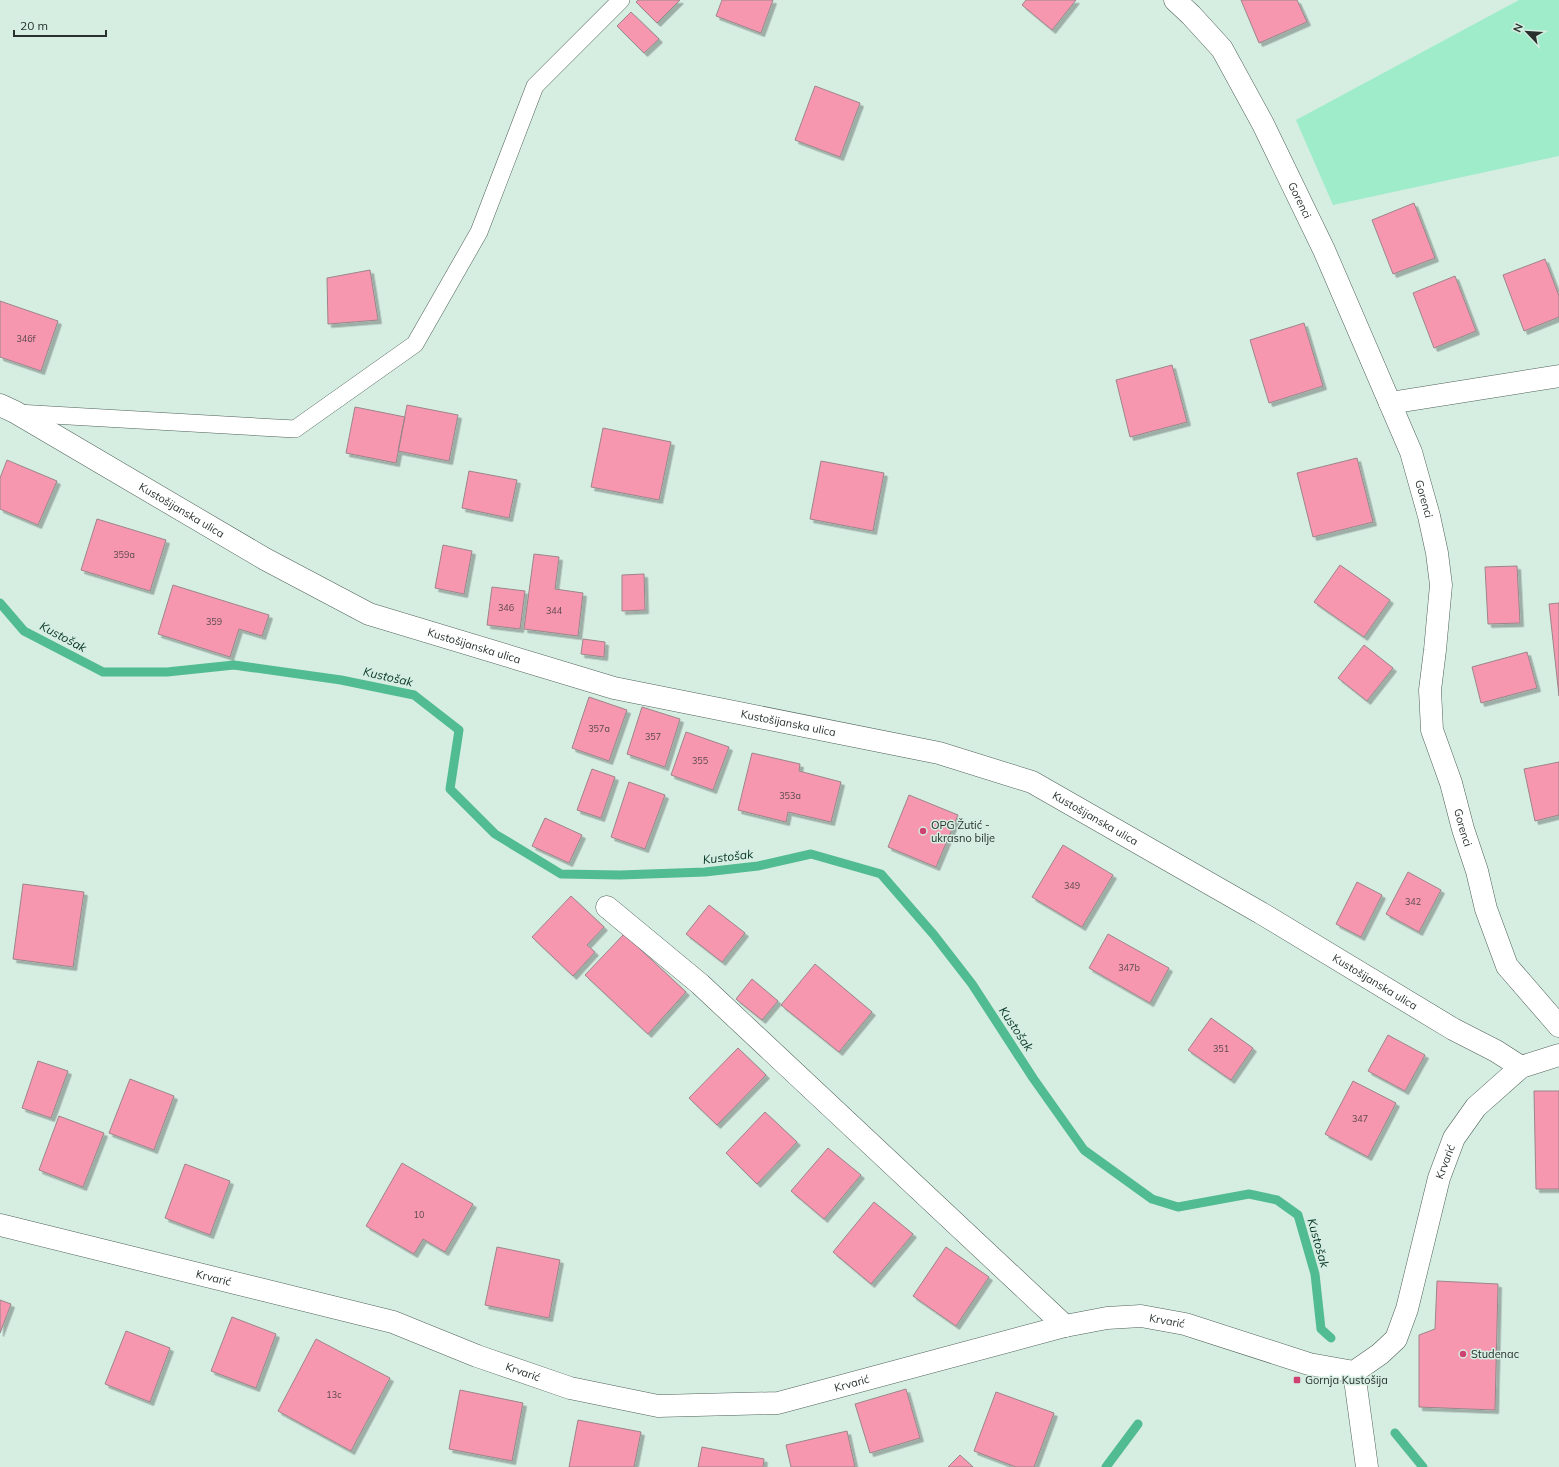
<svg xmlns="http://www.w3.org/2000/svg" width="1559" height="1467" viewBox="0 0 1559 1467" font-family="Mulish,sans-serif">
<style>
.green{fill:#9fecca}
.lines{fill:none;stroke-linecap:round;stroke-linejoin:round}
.stream{stroke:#51bb92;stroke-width:9}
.building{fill:#f697af;stroke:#9c858a;filter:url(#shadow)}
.lane-casing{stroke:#4f6259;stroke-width:18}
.street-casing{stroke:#4f6259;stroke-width:23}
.secondary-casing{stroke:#4f6259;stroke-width:23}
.lane{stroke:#fff;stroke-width:17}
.street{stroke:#fff;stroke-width:22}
.secondary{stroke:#fff;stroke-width:22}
.poi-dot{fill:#ce4272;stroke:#d6ede2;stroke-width:1.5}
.labels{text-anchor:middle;stroke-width:3;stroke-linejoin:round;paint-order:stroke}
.number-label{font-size:9px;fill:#5c4a4e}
.street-label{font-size:11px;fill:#28312d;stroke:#d6ede2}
.poi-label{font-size:11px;fill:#28312d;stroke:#d6ede2;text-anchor:start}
.water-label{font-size:12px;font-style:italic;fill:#043525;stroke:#d6ede2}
</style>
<defs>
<filter id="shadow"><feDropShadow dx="3.5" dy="3.5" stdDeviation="0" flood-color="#0004"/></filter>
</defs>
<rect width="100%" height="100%" fill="#d6ede2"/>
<path class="green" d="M1519 0H1559V156L1333 205 1296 120Z"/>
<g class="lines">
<path class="stream" d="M0 603 24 631 103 672H167L234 665 341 680 414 695 459 730 450 789 495 834 561 874 620 875 705 872 758 866 811 854 881 874 934 935 972 984 1033 1078 1084 1150 1152 1199 1178 1207 1249 1194 1277 1200 1298 1215 1315 1274 1321 1329 1331 1338
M1395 1433 1423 1467
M1106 1467 1138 1424"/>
</g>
<path class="building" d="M638 0H680L657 23 636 2Z
M722 0H773L761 33 716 16Z
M1026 0H1076L1052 30 1022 5Z
M1241 0H1297L1307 22 1259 43Z
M631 12 659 39 644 53 617 26Z
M815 86 860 103 840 157 795 140Z
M1414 203 1435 258 1393 274 1372 220Z
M1545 259 1559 296V317L1524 331 1503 275Z
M370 270 378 320 328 324 327 278Z
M1455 276 1476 331 1434 348 1413 293Z
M0 301 58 321 41 371 0 357Z
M1304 323 1323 386 1269 403 1250 340Z
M1172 365 1187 422 1130 437 1116 380Z
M407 405 458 415 449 461 398 451Z
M355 407 405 417 396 463 346 453Z
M603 428 671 442 659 500 591 487Z
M1357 458 1373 522 1313 537 1297 473Z
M7 460 57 481 38 525 0 509V478Z
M821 461 884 473 873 531 810 519Z
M469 471 517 480 509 518 462 508Z
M97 519 166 540 150 591 81 570Z
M443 545 472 551 464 594 435 588Z
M534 554 559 557 555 589 583 593 578 636 524 629Z
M1340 565 1390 600 1364 637 1314 602Z
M1517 566 1520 623 1488 624 1485 567Z
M644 574 645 610 622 611V575Z
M173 585 269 615 262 636 239 629 230 657 158 634Z
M492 587 525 591 520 629 487 625Z
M1559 603V696L1549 604Z
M583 639 605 642 604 657 581 654Z
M1364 645 1393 668 1367 701 1338 678Z
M1527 652 1537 688 1481 703 1472 667Z
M589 697 627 710 609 761 572 748Z
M642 707 680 719 665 767 627 754Z
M686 732 729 747 713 790 671 775Z
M752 753 800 764 799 771 841 782 831 822 788 812 786 822 738 810Z
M1559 762V815L1535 821 1524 769Z
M592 769 615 777 601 818 577 810Z
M629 782 665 795 645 849 611 837Z
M909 795 958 815 936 867 888 847Z
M545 818 582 835 569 863 532 846Z
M1063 845 1113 875 1082 927 1032 897Z
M1408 872 1441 890 1419 932 1386 914Z
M1357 882 1382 895 1361 937 1336 924Z
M23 884 84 892 73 967 13 959Z
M571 896 604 927 587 945 595 952 573 976 532 937Z
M709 905 745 933 722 962 686 934Z
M624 934 686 992 648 1034 585 975Z
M1108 934 1169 968 1150 1003 1089 968Z
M815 964 872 1012 839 1052 781 1005Z
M752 979 778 1001 762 1020 736 999Z
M1211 1018 1253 1048 1231 1080 1188 1050Z
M1388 1035 1425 1055 1405 1091 1368 1071Z
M738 1048 766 1075 717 1125 689 1098Z
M38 1061 68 1071 51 1118 22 1108Z
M130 1079 174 1096 154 1150 109 1133Z
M1353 1081 1396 1103 1368 1157 1325 1134Z
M1534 1091H1559V1189H1536Z
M765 1112 797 1142 757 1184 726 1153Z
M59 1116 104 1133 83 1187 39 1170Z
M828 1148 861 1175 824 1219 791 1191Z
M402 1163 473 1204 445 1252 423 1239 414 1254 366 1226Z
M185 1164 230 1181 210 1235 165 1218Z
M874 1202 913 1234 871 1284 833 1252Z
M497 1247 560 1260 549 1318 485 1305Z
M946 1247 989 1277 956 1326 913 1296Z
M1437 1281 1498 1284 1495 1410 1419 1407V1335L1435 1329Z
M0 1300 11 1304 0 1333Z
M232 1317 276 1334 256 1388 211 1371Z
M126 1331 170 1348 150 1402 105 1384Z
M316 1339 390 1378 351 1451 278 1411Z
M906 1389 920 1438 870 1453 855 1404Z
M460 1390 523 1403 512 1461 449 1449Z
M996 1392 1054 1413 1034 1467H1016L974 1451Z
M578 1420 641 1432 634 1467H569Z
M847 1431 855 1467H791L786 1445Z
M702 1447 764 1459 763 1467H698Z
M960 1455 973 1467H948Z"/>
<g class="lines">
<g class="lane-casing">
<path id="lane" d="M17 413 295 429 415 344 479 232 535 86 621 0"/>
</g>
<g class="street-casing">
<g id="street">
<path d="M1390 403 1559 376"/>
<path id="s1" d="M0 405 15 412 265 559 369 614 614 688 939 753 1032 782 1261 913 1453 1029 1496 1051 1521 1067"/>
<path d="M607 907 700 984 1065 1326"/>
<path d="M1354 1372 1367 1467"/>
</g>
</g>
<g class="secondary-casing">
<g id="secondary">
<path id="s2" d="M1175 0 1191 15 1222 49 1263 124 1324 250 1411 452 1429 516 1437 553 1441 585 1435 650 1430 690 1432 730 1451 783 1463 829 1477 871 1486 909 1507 966 1559 1026"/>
<path id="s3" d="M0 1225 393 1322 477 1356 570 1388 658 1406 778 1403 1065 1326 1107 1318 1141 1316 1185 1324 1309 1364 1354 1372 1380 1354 1396 1339 1407 1309 1439 1178 1454 1138 1476 1107 1521 1067 1559 1055"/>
</g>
</g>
<use href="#lane" class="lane"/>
<use href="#street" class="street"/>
<use href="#secondary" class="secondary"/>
</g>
<g class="poi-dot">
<circle cx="923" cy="831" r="4"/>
<circle cx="1463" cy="1354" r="4"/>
<rect x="1293" y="1376" width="8" height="8" rx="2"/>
</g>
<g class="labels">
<g class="number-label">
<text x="26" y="342">346f</text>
<text x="124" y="558">359a</text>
<text x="506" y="611">346</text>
<text x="554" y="614">344</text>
<text x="214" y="625">359</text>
<text x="599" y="732">357a</text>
<text x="653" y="740">357</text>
<text x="700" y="764">355</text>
<text x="790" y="799">353a</text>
<text x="1072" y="889">349</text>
<text x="1413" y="905">342</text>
<text x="1129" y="971">347b</text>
<text x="1221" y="1052">351</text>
<text x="1360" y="1122">347</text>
<text x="419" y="1218">10</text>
<text x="334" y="1398">13c</text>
</g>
<g class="street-label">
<text dy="4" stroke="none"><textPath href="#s2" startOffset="238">Gorenci</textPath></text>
<text dy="4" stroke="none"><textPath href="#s2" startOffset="562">Gorenci</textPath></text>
<text dy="4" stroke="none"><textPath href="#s1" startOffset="210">Kustošijanska ulica</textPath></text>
<text dy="4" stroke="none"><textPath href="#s1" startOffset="534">Kustošijanska ulica</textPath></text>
<text dy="4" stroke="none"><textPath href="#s1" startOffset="858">Kustošijanska ulica</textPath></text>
<text dy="4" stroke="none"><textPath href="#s1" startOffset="1182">Kustošijanska ulica</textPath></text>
<text dy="4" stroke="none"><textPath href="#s2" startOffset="898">Gorenci</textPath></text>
<text dy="4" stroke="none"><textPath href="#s1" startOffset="1506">Kustošijanska ulica</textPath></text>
<text dy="4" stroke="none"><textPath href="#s3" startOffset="1636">Krvarić</textPath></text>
<text dy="4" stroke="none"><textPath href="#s3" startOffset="220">Krvarić</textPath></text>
<text dy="4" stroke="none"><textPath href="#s3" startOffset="1204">Krvarić</textPath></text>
<text dy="4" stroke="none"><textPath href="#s3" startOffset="544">Krvarić</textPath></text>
<text dy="4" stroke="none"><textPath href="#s3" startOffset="880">Krvarić</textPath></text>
</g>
<g class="poi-label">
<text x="931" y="829">OPG Žutić -<tspan x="931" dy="13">ukrasno bilje</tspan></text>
<text x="1471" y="1358">Studenac</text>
<text x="1305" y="1384">Gornja Kustošija</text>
</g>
<g class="water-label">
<text transform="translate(63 637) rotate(28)" y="4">Kustošak</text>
<text transform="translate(388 677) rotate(13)" y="4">Kustošak</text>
<text transform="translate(728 857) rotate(-7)" y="4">Kustošak</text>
<text transform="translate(1016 1029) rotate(56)" y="4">Kustošak</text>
<text transform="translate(1318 1243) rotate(74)" y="4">Kustošak</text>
</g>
</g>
<g transform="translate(1527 32) rotate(295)" stroke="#d6ede2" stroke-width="3" paint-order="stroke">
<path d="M0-3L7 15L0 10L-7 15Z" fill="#28312d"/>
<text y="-6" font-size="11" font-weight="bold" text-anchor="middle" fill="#28312d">N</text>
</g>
<path d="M14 30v6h92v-6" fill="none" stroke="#28312d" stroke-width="2"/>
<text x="20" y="30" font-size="12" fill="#28312d" stroke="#d6ede2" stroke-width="3" paint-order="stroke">20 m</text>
</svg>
